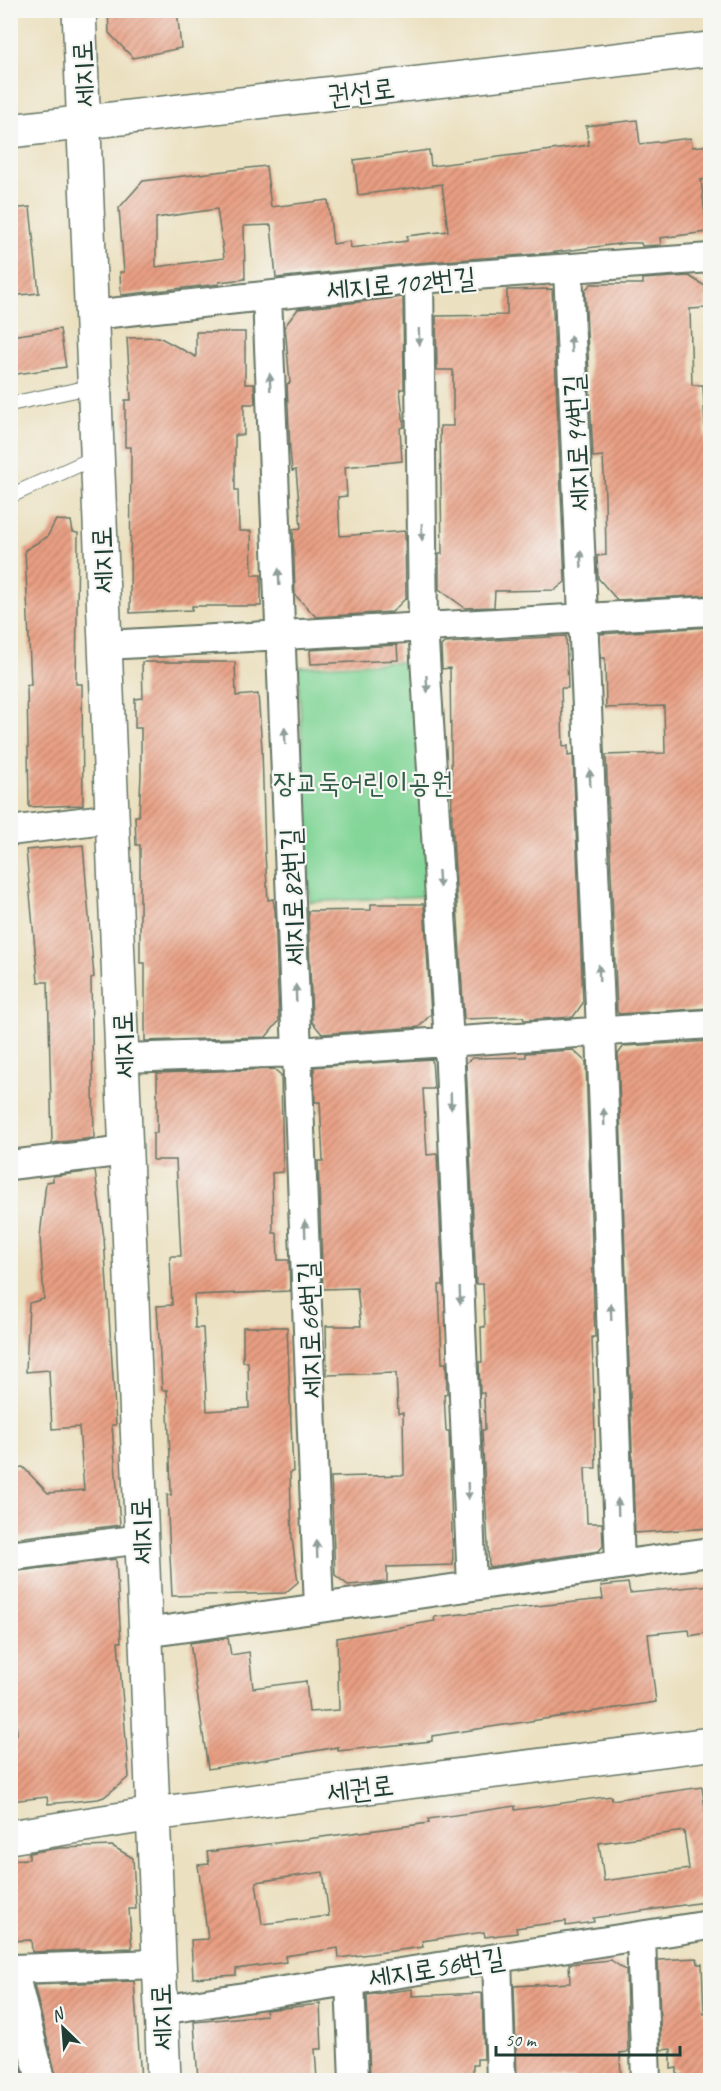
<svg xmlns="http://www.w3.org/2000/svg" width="721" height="2091" viewBox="0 0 721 2091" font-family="Caveat,'Poor Story',sans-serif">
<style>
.park{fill:#83d698;stroke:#518a66;stroke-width:1.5}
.building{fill:url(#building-hatch);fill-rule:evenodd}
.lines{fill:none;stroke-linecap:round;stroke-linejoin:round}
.service-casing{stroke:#667665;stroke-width:16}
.minor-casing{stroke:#667665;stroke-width:32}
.tertiary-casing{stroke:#667665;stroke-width:36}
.service{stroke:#fff;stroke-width:14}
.minor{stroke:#fff;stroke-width:28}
.tertiary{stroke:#fff;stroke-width:33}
.oneway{fill:#8f9e9a}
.labels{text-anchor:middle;stroke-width:4.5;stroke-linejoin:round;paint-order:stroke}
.street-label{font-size:28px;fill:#1f3d34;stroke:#f6f6f2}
.park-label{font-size:28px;fill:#335c48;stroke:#f6f6f2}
</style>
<defs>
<pattern id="building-hatch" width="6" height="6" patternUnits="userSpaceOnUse" patternTransform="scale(1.5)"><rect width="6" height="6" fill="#e99f83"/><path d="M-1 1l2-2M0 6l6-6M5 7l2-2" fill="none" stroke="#bc836c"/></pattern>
</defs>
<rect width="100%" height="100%" fill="#f6f6f2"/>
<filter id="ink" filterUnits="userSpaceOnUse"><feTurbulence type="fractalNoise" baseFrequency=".0167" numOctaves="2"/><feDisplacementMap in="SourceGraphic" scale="12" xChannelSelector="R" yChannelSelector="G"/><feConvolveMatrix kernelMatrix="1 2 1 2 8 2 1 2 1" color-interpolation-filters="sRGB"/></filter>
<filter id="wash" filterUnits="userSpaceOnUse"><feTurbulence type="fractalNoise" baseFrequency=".008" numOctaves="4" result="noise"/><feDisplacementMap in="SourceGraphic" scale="24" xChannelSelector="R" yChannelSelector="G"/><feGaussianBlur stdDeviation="1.35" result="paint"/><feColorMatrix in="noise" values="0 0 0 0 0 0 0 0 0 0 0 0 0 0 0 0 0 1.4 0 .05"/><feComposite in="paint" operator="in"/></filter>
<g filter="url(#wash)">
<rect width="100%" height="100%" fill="#ebe0bf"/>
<path class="park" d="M416 661 428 896 310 902 298 667Z"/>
<g id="blocks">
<path class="building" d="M108 10H177L181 48 133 58 109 33Z
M637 120 640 144 691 138 692 147 711 145V179L701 180 707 232 660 238 661 245 642 246 641 243H626L549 253 417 263 276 278 271 225 244 226 245 279 219 282V284L121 295 120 272H124L119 208 143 181 266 166 271 207 328 200 333 244 350 241 351 248 407 241V236L448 231 442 184 358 195 354 160 429 150 431 166 589 145 586 126ZM217 209 224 258 156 267V218Z
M30 207 39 293 10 296V209Z
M689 276 705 286 706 308 690 309 692 385H703L711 554 710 595 617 600 598 578 597 556 606 555 605 497 603 456 593 457 585 290 591 284H643V279Z
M552 289 565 582 555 590 495 591 494 607 465 608 439 589V554H442L440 426H453V370H437L436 316 507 315V290Z
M403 297 404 389H400L404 427 400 428 402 461 345 467 347 496 338 497 340 536 405 531 406 598 392 612 316 617 295 595 293 529 301 528 296 470 292 471 290 450 287 384 290 383 285 326 298 309Z
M60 329 66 367 10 375V336Z
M196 332H245V384H254L255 404H244V435H235V490H238L239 531H251L252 575H261V606H192V610L130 613 131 447H125V400H131L127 338 159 337 196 357Z
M56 520 71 521 73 532 78 533 76 684H82L83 805 29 807 27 685H31L25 550 47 537Z
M710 627 711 1008 619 1014 617 1012 606 755 665 753 664 706 606 708 605 658H601L600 634Z
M566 636 568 688H561L563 747 568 746V756L573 755 583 1003 573 1017 524 1020 523 1017 464 1019 452 821 450 668 442 669 441 646 444 643Z
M397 645 398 660 311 664 310 650Z
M142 662H235L236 696 258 694 262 748 265 854 268 900 273 899 275 911 279 1021 266 1037 145 1041V963H140V845H136L135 816H139L141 775V728H135V699L143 698Z
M83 845 94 977 91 978 94 1138 52 1143 48 982H38L26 850Z
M371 904H424L431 1014 419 1027 322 1034 312 1022 308 911 371 910Z
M711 1041V1528L635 1533 618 1054 624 1046Z
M573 1050 586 1062 595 1337H592L596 1468H585L587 1523H602L603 1546 599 1551 489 1567 482 1430H485L484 1393H480L479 1362H482L481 1327H485L483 1284H476L466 1063 472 1058 526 1057V1053Z
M432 1059 434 1089H423L427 1155 437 1154 443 1285H439L442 1363H446L447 1394H444L446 1431H449L453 1565 387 1567V1582L348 1585 335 1575 331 1477 404 1475 403 1413H398L396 1373 327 1375 326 1326H361L357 1288 323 1289 318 1161H323L320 1102H315L314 1067Z
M274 1069 281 1075 283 1172 272 1173 273 1233H277L278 1260H289L290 1291 194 1295 195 1328H203L207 1411 249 1408 248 1362H243V1327H287L293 1472H290L292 1539 298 1582 285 1593 172 1596 167 1495H171L170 1458 167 1390H162L157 1306 172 1305 170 1256H181L176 1160H153V1133H157V1073Z
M95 1171 104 1238 116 1425H112L120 1525 10 1539V1469L23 1467 48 1493 84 1490 79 1427 52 1429 49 1370 26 1372 29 1303 44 1299 40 1237 46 1182 53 1181V1176Z
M116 1559 121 1642H118L129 1777 104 1797 98 1799 48 1804 47 1797 10 1801V1735L17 1734 10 1665V1572Z
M628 1583 630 1593 711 1585V1632L690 1636 689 1630 648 1634 656 1702 432 1736V1741L338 1751V1747L208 1769 190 1643 228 1638 231 1655 249 1652 253 1688 306 1681 309 1712 339 1710 337 1638 435 1621 434 1617 603 1599 601 1586Z
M702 1787 711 1852V1901L593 1918 594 1922 566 1926V1921L516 1928 517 1933 485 1937 484 1932 422 1941 423 1947 339 1958 338 1948 285 1956 286 1962 236 1969V1975L193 1978 191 1940 208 1939 198 1865 209 1864 207 1852 429 1823 428 1819 515 1806V1810L611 1796 612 1800ZM684 1831 689 1869 604 1881 599 1843ZM323 1872 329 1916 262 1924 256 1882Z
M112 1846 133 1858 136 1909H129L132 1948 32 1952 31 1940 10 1941V1860L29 1859V1853L60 1848Z
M697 1958 698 1964H702L704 2014H710L711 2080H683V2075H677V2068L671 2069V2049L661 2050 658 1960Z
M611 1960 626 1971 628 2052 620 2053 621 2080H517L514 1986 570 1983 569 1964Z
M134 1981 141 2080H57L34 1985Z
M412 1989V1996L482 1993 484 2059H477V2065H473V2080L370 2079 367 1995Z
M320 2004 322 2049H315L317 2080H198L194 2022 266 2015V2010Z
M10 2027 24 2080H10Z"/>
</g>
</g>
<g filter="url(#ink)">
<use href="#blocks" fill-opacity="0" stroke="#667665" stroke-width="1.5"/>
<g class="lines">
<g class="service-casing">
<path id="service" d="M10 404 95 386
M10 496 96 457"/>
</g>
<g class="minor-casing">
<path id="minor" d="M568 269 601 1031 620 1565
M419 279 423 626 449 1042 472 1586
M267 296 319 1608
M92 315 419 279 710 258
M106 645 710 611
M10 831 112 818
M124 1058 298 1052 710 1024
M10 1165 126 1151
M10 1556 142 1539
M145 1633 710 1552
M641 1936 646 2080
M497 1958 501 2080
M350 1981 354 2080
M161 2010 710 1925
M41 2080 13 1969 159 1964"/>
</g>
<g class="tertiary-casing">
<path id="tertiary" d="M79 10 164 2080
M10 131 710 49
M10 1837 153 1814 710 1744"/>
</g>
<use href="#service" class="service"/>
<use href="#minor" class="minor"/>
<use href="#tertiary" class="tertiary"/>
</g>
<defs><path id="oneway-solid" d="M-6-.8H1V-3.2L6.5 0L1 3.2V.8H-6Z" transform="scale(1.5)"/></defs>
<g class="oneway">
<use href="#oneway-solid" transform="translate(419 337) rotate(89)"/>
<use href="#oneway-solid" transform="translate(571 344) rotate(-93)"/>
<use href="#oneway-solid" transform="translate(270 382) rotate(-92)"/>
<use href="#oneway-solid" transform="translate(422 532) rotate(89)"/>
<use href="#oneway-solid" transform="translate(581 559) rotate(-93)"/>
<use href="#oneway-solid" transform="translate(279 577) rotate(-92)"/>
<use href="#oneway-solid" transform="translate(427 684) rotate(86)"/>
<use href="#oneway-solid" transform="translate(285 736) rotate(-92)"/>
<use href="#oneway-solid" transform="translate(590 778) rotate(-92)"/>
<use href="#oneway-solid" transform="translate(439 879) rotate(86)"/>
<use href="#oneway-solid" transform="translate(599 973) rotate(-92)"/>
<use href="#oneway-solid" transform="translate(296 993) rotate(-92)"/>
<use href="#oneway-solid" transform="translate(451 1101) rotate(88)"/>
<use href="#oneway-solid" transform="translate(604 1117) rotate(-92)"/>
<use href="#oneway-solid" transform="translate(305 1229) rotate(-92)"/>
<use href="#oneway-solid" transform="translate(460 1296) rotate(88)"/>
<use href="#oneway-solid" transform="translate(611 1312) rotate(-92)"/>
<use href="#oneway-solid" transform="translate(468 1491) rotate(88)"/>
<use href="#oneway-solid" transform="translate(618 1507) rotate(-92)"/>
<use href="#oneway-solid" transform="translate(317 1549) rotate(-92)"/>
</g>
</g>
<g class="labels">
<g class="street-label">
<text transform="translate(83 74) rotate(-93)" y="10">세지로</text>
<text transform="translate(361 91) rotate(-7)" y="10">권선로</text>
<text transform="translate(401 283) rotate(-5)" y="10">세지로102번길</text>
<text transform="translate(576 443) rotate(-93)" y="10">세지로94번길</text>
<text transform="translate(102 560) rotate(-92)" y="10">세지로</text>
<text transform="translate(292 897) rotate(-92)" y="10">세지로82번길</text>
<text transform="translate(123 1045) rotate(-92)" y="10">세지로</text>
<text transform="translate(309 1330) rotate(-92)" y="10">세지로66번길</text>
<text transform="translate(141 1531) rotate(-92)" y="10">세지로</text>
<text transform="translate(360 1788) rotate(-7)" y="10">세권로</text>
<text transform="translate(436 1967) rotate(-9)" y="10">세지로56번길</text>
<text transform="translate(161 2017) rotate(-92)" y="10">세지로</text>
</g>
<g class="park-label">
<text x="363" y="792">장교둑어린이공원</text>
</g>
</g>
<rect width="721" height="2091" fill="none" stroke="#f6f6f2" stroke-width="36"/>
<g transform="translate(63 2028) rotate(335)" stroke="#f6f6f2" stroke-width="4.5" paint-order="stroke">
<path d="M0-4.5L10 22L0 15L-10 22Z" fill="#1f3d34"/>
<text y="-9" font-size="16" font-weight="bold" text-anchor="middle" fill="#1f3d34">N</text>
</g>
<path d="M496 2046v9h184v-9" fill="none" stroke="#1f3d34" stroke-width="3"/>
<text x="505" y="2046" font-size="18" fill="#1f3d34" stroke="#f6f6f2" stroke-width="4.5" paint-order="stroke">50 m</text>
</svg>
